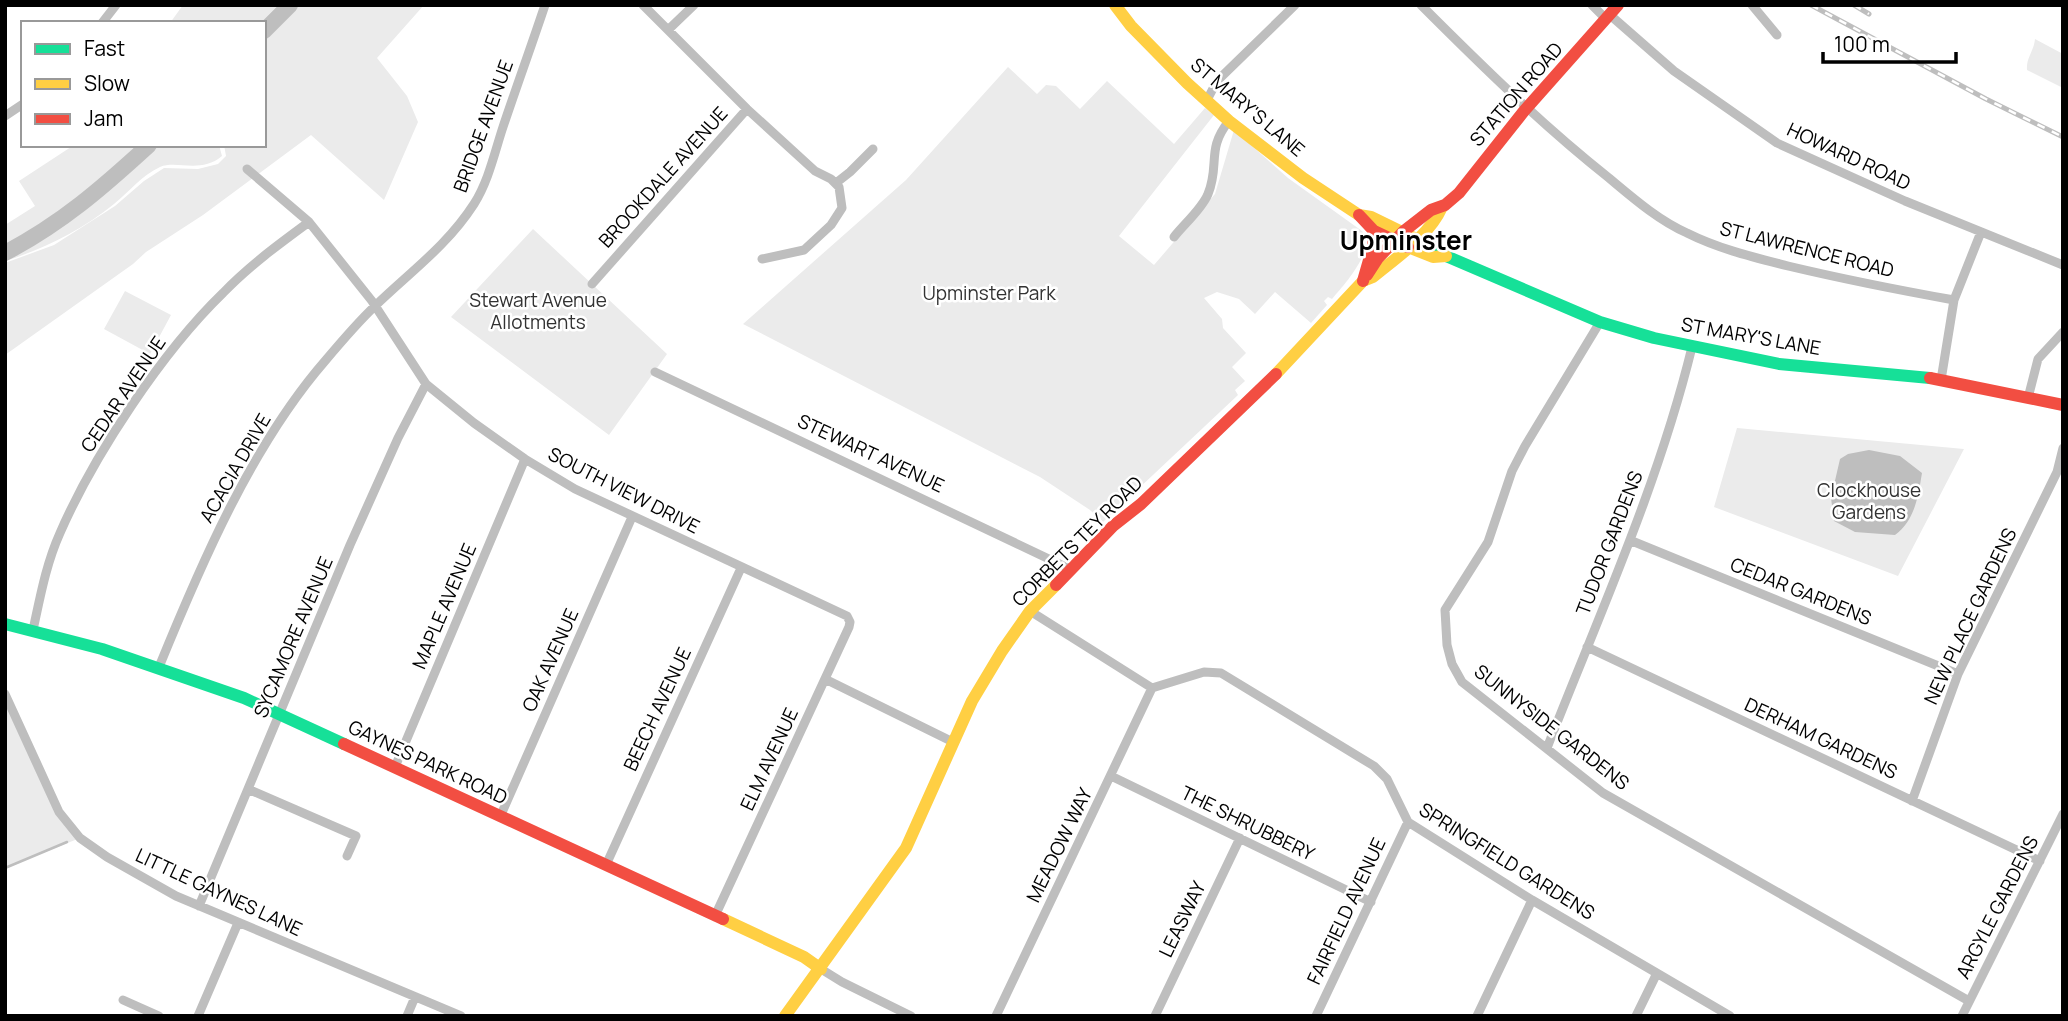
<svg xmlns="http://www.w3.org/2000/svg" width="2068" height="1021" viewBox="0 0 2068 1021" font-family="Manrope,sans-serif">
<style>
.green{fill:#ebebeb}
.water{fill:#bebebe}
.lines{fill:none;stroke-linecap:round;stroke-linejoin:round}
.stream{stroke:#bebebe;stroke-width:2.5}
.river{stroke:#bebebe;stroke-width:16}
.street{stroke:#bebebe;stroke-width:9}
.fast{stroke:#16e098;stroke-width:12}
.slow{stroke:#ffcf43;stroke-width:12}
.jam{stroke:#f24e42;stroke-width:12}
.rail-casing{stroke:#bebebe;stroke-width:5}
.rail{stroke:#fff;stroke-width:2.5;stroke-dasharray:8;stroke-linecap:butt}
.labels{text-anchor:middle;stroke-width:5;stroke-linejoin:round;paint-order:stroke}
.street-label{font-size:19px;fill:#000;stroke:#fff}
.park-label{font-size:19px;fill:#323232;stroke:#fff}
.district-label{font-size:26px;font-weight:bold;fill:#000;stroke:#fff}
</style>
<rect width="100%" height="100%" fill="#fff"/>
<path class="green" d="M183 5H424L377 58 407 96 418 122 384 200 311 135 203 215 146 252 133 264 5 355V263L54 245 115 206 144 181 164 168 198 169 218 164 226 156 224 145H264V23H170Z
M2035 39 2063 54V88L2027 70C2026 58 2034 51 2035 39Z
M1008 67 1037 94 1046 85 1056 86 1080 109 1107 81 1174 144 1205 108 1214 115 1119 236 1154 265 1215 194 1234 130 1288 178 1362 231C1377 249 1344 285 1332 299L1328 297 1324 301 1327 305 1311 323 1275 292 1255 314 1239 299 1217 292 1204 298 1222 319 1223 328 1246 353 1232 367 1245 381 1235 390 1238 395 1103 522 1090 510 1040 477 743 324 906 180Z
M74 145H219L222 156C201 174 177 160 160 167 142 175 129 192 114 204 82 230 44 249 5 261V225L35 206 19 181Z
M533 229 667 354 609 435 451 317Z
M125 291 171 315 150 354 104 329Z
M1737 428 1964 449 1898 576 1714 507Z
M5 694 59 812 80 838 5 868Z"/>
<path class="water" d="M1869 450 1900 456 1922 473C1918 497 1915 520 1895 535L1855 532 1834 521 1831 498 1840 459 1848 454Z"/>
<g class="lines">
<path class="stream" d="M5 868 67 842"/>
<path class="river" d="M264 31 290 5
M5 253C62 223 102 188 149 145"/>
<path class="street" d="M643 5 747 109 815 171 831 179 839 187 842 208 831 225 804 250 762 259
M1421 5C1481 65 1542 125 1609 178 1633 198 1658 220 1687 233 1719 249 1753 257 1788 266 1843 279 1898 290 1954 300
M1592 5 1606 19
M1752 5 1777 35
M1610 15 1674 71 1777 143 1905 201 2063 265
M102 23 116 5
M668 30 694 5
M1207 100 1217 81 1295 5
M5 116 23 104
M247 169 309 222 372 301 426 384 474 423 525 459 575 489 847 616 850 622 849 627 715 916
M836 183 850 172 873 149
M1174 237C1184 224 1202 209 1208 194 1220 165 1206 149 1229 121
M592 284 747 109
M1600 322 1525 446 1512 471 1488 542 1445 610 1447 645 1452 664 1462 682 1603 793 1969 1001
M655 372 1070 569
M1941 380 1954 300 1981 232
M2028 398 2038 359 2063 332
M1632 541 1958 674
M1030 611 1152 688 1204 672 1221 673 1374 766 1387 779 1408 822 1532 900 1730 1016
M33 630C40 598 46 564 60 533 94 455 162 352 223 293 249 266 279 244 309 222
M1587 647 2040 861
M159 667C201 564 252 445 325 361 341 342 357 323 375 306 410 272 447 246 474 204 488 182 494 155 502 130 516 88 531 47 545 5
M825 679 953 742
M5 694 59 812 80 838 107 857 176 896 461 1016
M1547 748C1599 615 1658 486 1692 347
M395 767 525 459
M1111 776 1371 902
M248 789 356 836 347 856
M1912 801 1958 674 2057 472 2063 448
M500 817 632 517
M606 865 741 568
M199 906 350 545 398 438 426 384
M821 969 842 982 911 1016
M123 1000 159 1016
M198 1016 238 923
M407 1016 415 997
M996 1016 1152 688
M1155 1016 1240 838
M1316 1016 1408 822
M1477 1016 1532 900
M1636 1016 1657 973
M1962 1016 2063 814"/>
<path class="fast" d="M1416 239 1437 248 1446 256 1600 322 1654 338 1779 364 1930 378
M5 624 102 649 244 698 344 744"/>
<path class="slow" d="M1115 5 1131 26 1187 83 1229 121 1303 178 1359 215 1371 217 1416 239
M1408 247 1433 257 1446 256
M1276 374 1363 281 1373 277C1397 257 1429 236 1442 207
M723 919 804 957 821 969
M785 1016 906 848 972 701 1002 651 1030 611 1056 585"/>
<path class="jam" d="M1359 215 1374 231 1408 247
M1367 275 1378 258 1404 231 1431 210 1445 205 1459 193 1524 111 1618 5
M1363 281 1373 246V231
M1930 378 2063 405
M1056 585 1113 526 1141 504 1276 374
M344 744 723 919"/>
<g class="rail-casing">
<path id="rail" d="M1811 5 1986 99 2063 137
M1854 5 1869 14"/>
</g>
<use href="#rail" class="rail"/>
</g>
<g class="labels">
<g class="street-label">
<text transform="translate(1516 94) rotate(-49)" y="7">STATION ROAD</text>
<text transform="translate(1248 107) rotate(40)" y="7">ST MARY'S LANE</text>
<text transform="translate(483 126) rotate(-70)" y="7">BRIDGE AVENUE</text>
<text transform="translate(1849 156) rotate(25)" y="7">HOWARD ROAD</text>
<text transform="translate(663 177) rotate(-48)" y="7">BROOKDALE AVENUE</text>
<text transform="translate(1807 249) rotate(14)" y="7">ST LAWRENCE ROAD</text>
<text transform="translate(1751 336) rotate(10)" y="7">ST MARY'S LANE</text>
<text transform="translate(123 394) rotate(-56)" y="7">CEDAR AVENUE</text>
<text transform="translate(871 453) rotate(25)" y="7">STEWART AVENUE</text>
<text transform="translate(235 468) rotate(-60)" y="7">ACACIA DRIVE</text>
<text transform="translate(624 490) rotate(27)" y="7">SOUTH VIEW DRIVE</text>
<text transform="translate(1077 541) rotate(-45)" y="7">CORBETS TEY ROAD</text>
<text transform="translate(1609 543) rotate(-69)" y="7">TUDOR GARDENS</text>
<text transform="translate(1801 591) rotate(22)" y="7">CEDAR GARDENS</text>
<text transform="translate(444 606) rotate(-67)" y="7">MAPLE AVENUE</text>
<text transform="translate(1970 616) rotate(-65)" y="7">NEW PLACE GARDENS</text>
<text transform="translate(293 637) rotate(-67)" y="7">SYCAMORE AVENUE</text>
<text transform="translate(550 660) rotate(-66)" y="7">OAK AVENUE</text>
<text transform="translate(657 709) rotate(-65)" y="7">BEECH AVENUE</text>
<text transform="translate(1552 727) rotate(38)" y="7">SUNNYSIDE GARDENS</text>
<text transform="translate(1821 738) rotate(25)" y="7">DERHAM GARDENS</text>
<text transform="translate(769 759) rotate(-65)" y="7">ELM AVENUE</text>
<text transform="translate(428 762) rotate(25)" y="7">GAYNES PARK ROAD</text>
<text transform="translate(1248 823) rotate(26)" y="7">THE SHRUBBERY</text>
<text transform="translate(1059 845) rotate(-64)" y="7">MEADOW WAY</text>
<text transform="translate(1507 861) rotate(32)" y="7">SPRINGFIELD GARDENS</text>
<text transform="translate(219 892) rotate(25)" y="7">LITTLE GAYNES LANE</text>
<text transform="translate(1997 907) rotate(-63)" y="7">ARGYLE GARDENS</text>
<text transform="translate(1346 911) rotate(-65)" y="7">FAIRFIELD AVENUE</text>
<text transform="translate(1182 919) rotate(-64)" y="7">LEASWAY</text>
</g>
<g class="park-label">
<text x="989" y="300">Upminster Park</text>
<text x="538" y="307">Stewart Avenue<tspan x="538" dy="22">Allotments</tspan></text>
<text x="1869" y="497">Clockhouse<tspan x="1869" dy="22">Gardens</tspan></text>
</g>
<g class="district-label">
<text x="1406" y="250">Upminster</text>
</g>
</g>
<rect width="2068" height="1021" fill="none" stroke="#000000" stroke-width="14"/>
<rect x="21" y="21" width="245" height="126" fill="#ffffff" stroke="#999999" stroke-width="2"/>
<rect x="35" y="44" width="35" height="10" fill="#16e098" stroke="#999999" stroke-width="2"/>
<text x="84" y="56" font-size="21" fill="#000000">Fast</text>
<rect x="35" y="79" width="35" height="10" fill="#ffcf43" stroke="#999999" stroke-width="2"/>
<text x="84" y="91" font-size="21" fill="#000000">Slow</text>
<rect x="35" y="114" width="35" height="10" fill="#f24e42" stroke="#999999" stroke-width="2"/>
<text x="84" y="126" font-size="21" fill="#000000">Jam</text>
<path d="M1823 52v10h133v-10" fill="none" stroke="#000000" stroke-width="3.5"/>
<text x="1834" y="52" font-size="21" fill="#000000" stroke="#ffffff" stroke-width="5" paint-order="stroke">100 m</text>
</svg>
